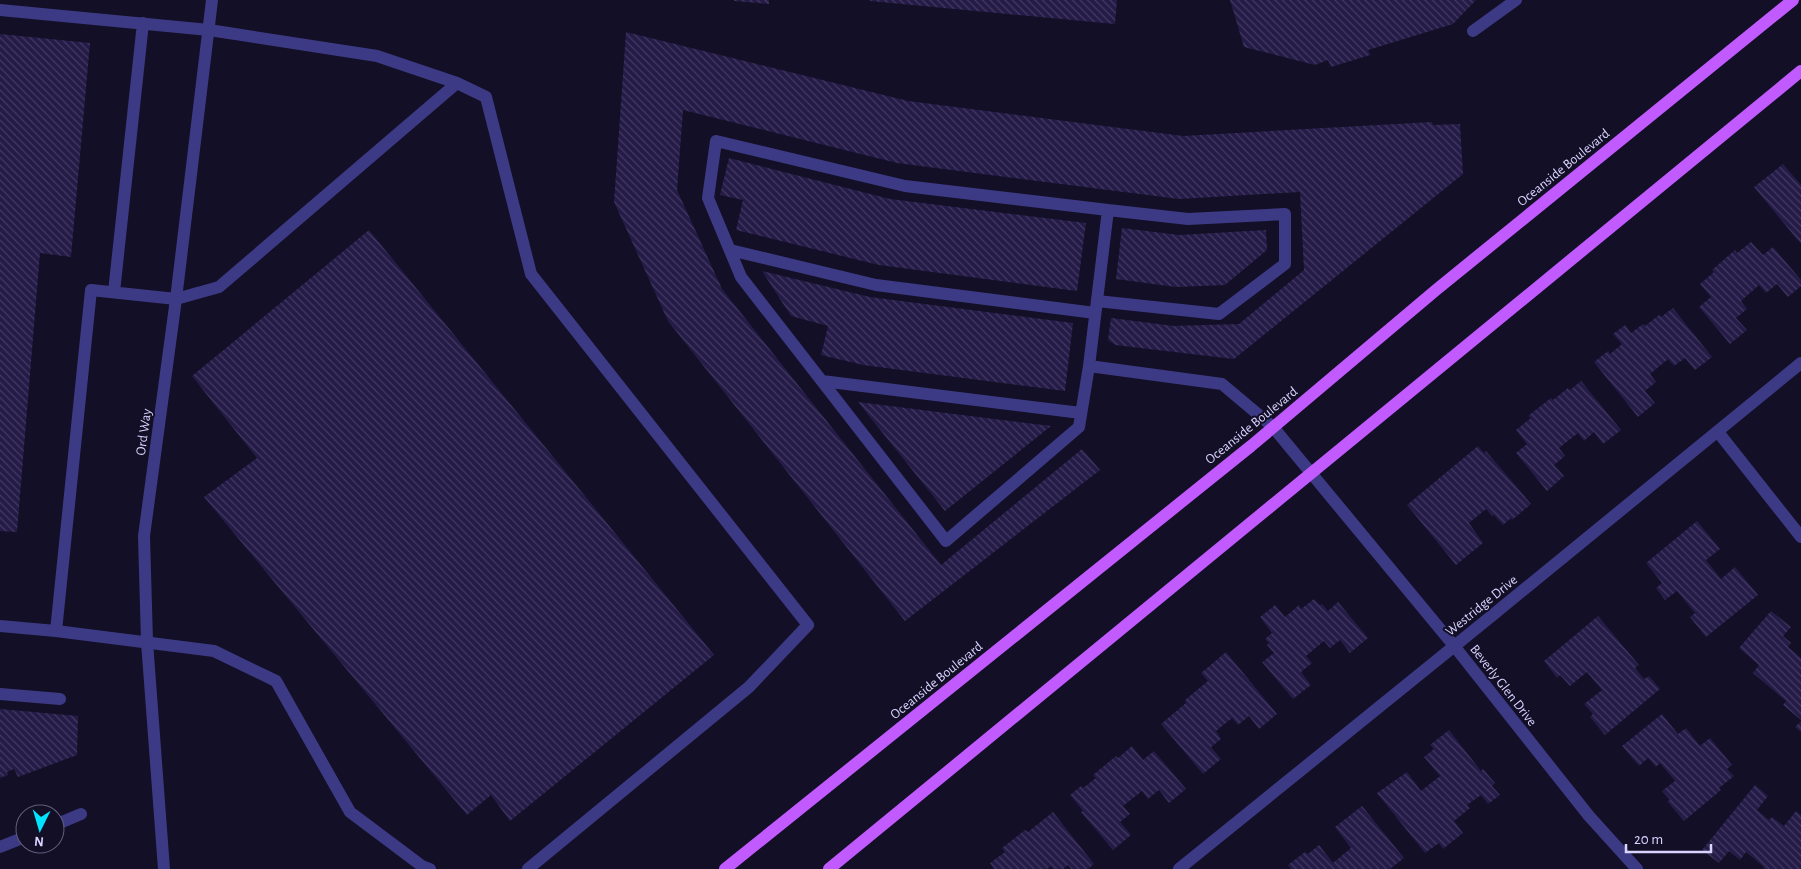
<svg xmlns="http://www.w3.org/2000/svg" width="1801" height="869" viewBox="0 0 1801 869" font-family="'Alegreya Sans',sans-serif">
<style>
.building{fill:url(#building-back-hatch)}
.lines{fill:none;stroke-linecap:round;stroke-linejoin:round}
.service{stroke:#3d3a85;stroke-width:12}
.minor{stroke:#3d3a85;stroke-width:12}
.primary{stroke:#c25bff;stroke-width:12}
.labels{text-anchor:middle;stroke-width:4;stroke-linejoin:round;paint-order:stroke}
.street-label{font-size:14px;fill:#d9d4ff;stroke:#130f26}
</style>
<defs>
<pattern id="building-back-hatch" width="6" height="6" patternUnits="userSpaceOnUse" patternTransform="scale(1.25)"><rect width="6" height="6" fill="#241b47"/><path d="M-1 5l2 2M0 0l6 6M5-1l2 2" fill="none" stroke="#433b63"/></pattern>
</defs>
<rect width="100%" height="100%" fill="#130f26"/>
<path class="building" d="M734 0H769V4L734 1Z
M870 0H1117L1115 24 870 1Z
M1230 0H1476L1453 24 1368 50 1370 55 1331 67 1328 60 1315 65 1244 47Z
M626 32 908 101 1183 136 1432 122 1433 125 1460 124 1463 174 1234 359 1115 345 1108 340 1111 318 1174 326 1239 324 1304 270 1300 192 1179 199 897 163 683 110 677 190 722 289 941 565 1082 449 1100 470 905 621 668 321 614 202Z
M0 34 90 43 71 257 40 253 17 532 0 531Z
M729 158 890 199 1086 223 1077 291 879 265 736 230 743 200 720 195Z
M1783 164 1801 185V244L1754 187Z
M1122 228 1179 235 1266 230 1267 250 1225 285 1176 287 1116 279Z
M369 230 714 655 510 821 491 795 467 815 204 497 257 458 192 376Z
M1751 242 1763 255 1773 247 1801 280V286L1788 297 1777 284 1766 293 1759 285 1741 301 1747 309 1736 318 1747 330 1730 344 1699 307 1711 297 1700 284 1714 272 1712 270 1735 250 1737 253Z
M762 271 870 297 1073 323 1065 391 863 365 821 355 828 326 791 316Z
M1673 308 1712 357 1695 370 1685 358 1674 366 1668 359 1650 374 1656 382 1645 391 1655 403 1638 417 1594 362 1608 351 1610 354 1622 344 1613 334 1625 325 1631 333 1643 324 1645 326 1659 315 1661 317Z
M1581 381 1621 430 1603 444 1594 432 1584 441 1578 433 1559 448 1565 456 1554 465 1564 476 1547 491 1516 453 1527 444 1516 430 1531 418 1528 416 1551 398 1553 400 1568 388 1570 390Z
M858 402 1051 426 945 511Z
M1478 446 1484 453 1486 451 1531 504 1512 520 1511 518 1503 525 1494 515 1492 516 1486 509 1469 523 1483 543 1456 565 1407 505Z
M1697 521 1720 549 1706 560 1721 579 1735 567 1758 595 1706 637 1690 617 1695 613 1677 591 1665 600 1656 588 1662 583 1646 563Z
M1314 599 1320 605 1322 604 1328 611 1338 602 1368 638 1350 653 1340 640 1330 648 1324 641 1306 656 1312 663 1301 672 1311 685 1293 699 1262 662 1274 653 1267 645 1269 643 1265 639 1272 633 1260 617 1275 605 1285 617 1299 605 1301 609Z
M1771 611 1791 627 1783 636 1791 643 1788 647 1801 658V720L1783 705 1786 701 1753 673 1759 665 1739 648Z
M1598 616 1639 665 1635 668 1644 679 1649 676 1660 689 1605 735 1590 717 1593 714 1584 704 1602 690 1587 672 1570 686 1560 675 1557 678 1544 661Z
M1226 652 1277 714 1259 729 1249 716 1238 725 1232 718 1216 731 1221 739 1211 747 1221 759 1203 774 1161 724 1186 703 1185 700 1208 681 1201 673Z
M0 709 78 716 77 755 18 777 14 769 7 772 8 775 0 778Z
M1662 714 1678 734 1686 728 1700 746 1710 738 1732 765 1727 769 1734 776 1719 788 1721 790 1684 821 1667 801 1670 800 1662 791 1675 781 1660 763 1656 767 1648 758 1639 766 1622 746Z
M1801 721V732L1795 727Z
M1449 730 1481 771 1483 769 1495 783 1492 786 1500 795 1488 804 1481 795 1467 805 1470 808 1454 821 1463 833 1443 849 1439 843 1425 853 1377 793 1407 772 1421 791 1440 776 1424 757 1434 749 1430 745Z
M1132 746 1143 760 1154 751 1186 789 1169 803 1159 790 1148 799 1142 791 1123 806 1130 814 1120 822 1131 835 1113 850 1081 812 1083 811 1070 795 1081 786 1083 788 1096 778 1093 775 1116 756 1118 758Z
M1755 785 1768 796 1757 810 1769 820 1772 817 1784 826 1796 811 1801 815V869H1763L1764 867 1746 852 1740 860 1729 851 1719 863 1702 850Z
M1362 806 1404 858 1390 869H1291L1288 865 1305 852 1308 854 1319 845 1333 863 1351 848 1335 827Z
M1053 812 1094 864 1088 869H1071L1068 865 1063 869H1053L1051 866 1047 869H994L990 863 1005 852 1002 848 1025 830 1028 832Z"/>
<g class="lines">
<path class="service" d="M0 10 209 30 377 56 457 83 486 97 531 274 808 625 749 687 528 869
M1473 31 1516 0
M716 141 905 186 1108 210 1089 366 1079 427 946 541 741 277 708 198Z
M730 250 876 285 1095 313
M114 292 143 23
M1097 301 1219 314 1285 264V214L1188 219 1108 210
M1089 366 1222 384 1273 427
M822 381 1081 413
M0 626 56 631 91 290 176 299 219 287 457 83
M56 631 214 651 276 681 350 812 422 866 430 869
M0 694 60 699
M55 825 81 814
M0 847 25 837"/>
<path class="minor" d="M1273 427 1455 647 1589 816 1637 869
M1718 432 1801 537
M164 869 147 642 144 536 176 299 212 0
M1179 869 1494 614 1801 363"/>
<path class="primary" d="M725 869 1251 446 1436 290 1793 0
M829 869 1801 71"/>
</g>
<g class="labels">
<g class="street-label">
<text transform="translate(1563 167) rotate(-39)" y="5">Oceanside Boulevard</text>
<text transform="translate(1251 425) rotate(-39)" y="5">Oceanside Boulevard</text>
<text transform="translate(143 432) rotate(-82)" y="5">Ord Way</text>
<text transform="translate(1481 605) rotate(-39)" y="5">Westridge Drive</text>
<text transform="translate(936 680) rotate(-39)" y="5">Oceanside Boulevard</text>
<text transform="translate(1504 685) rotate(52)" y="5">Beverly Glen Drive</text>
</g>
</g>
<g transform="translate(40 829) rotate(185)"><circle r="24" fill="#130f26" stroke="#625e7d"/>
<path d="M0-4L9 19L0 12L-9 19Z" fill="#00e5ff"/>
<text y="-8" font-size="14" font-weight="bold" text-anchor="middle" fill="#d9d4ff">N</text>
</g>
<path d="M1626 844v8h85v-8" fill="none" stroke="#d9d4ff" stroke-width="2.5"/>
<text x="1634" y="844" font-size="15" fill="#d9d4ff" stroke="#130f26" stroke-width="4" paint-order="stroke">20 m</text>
</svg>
